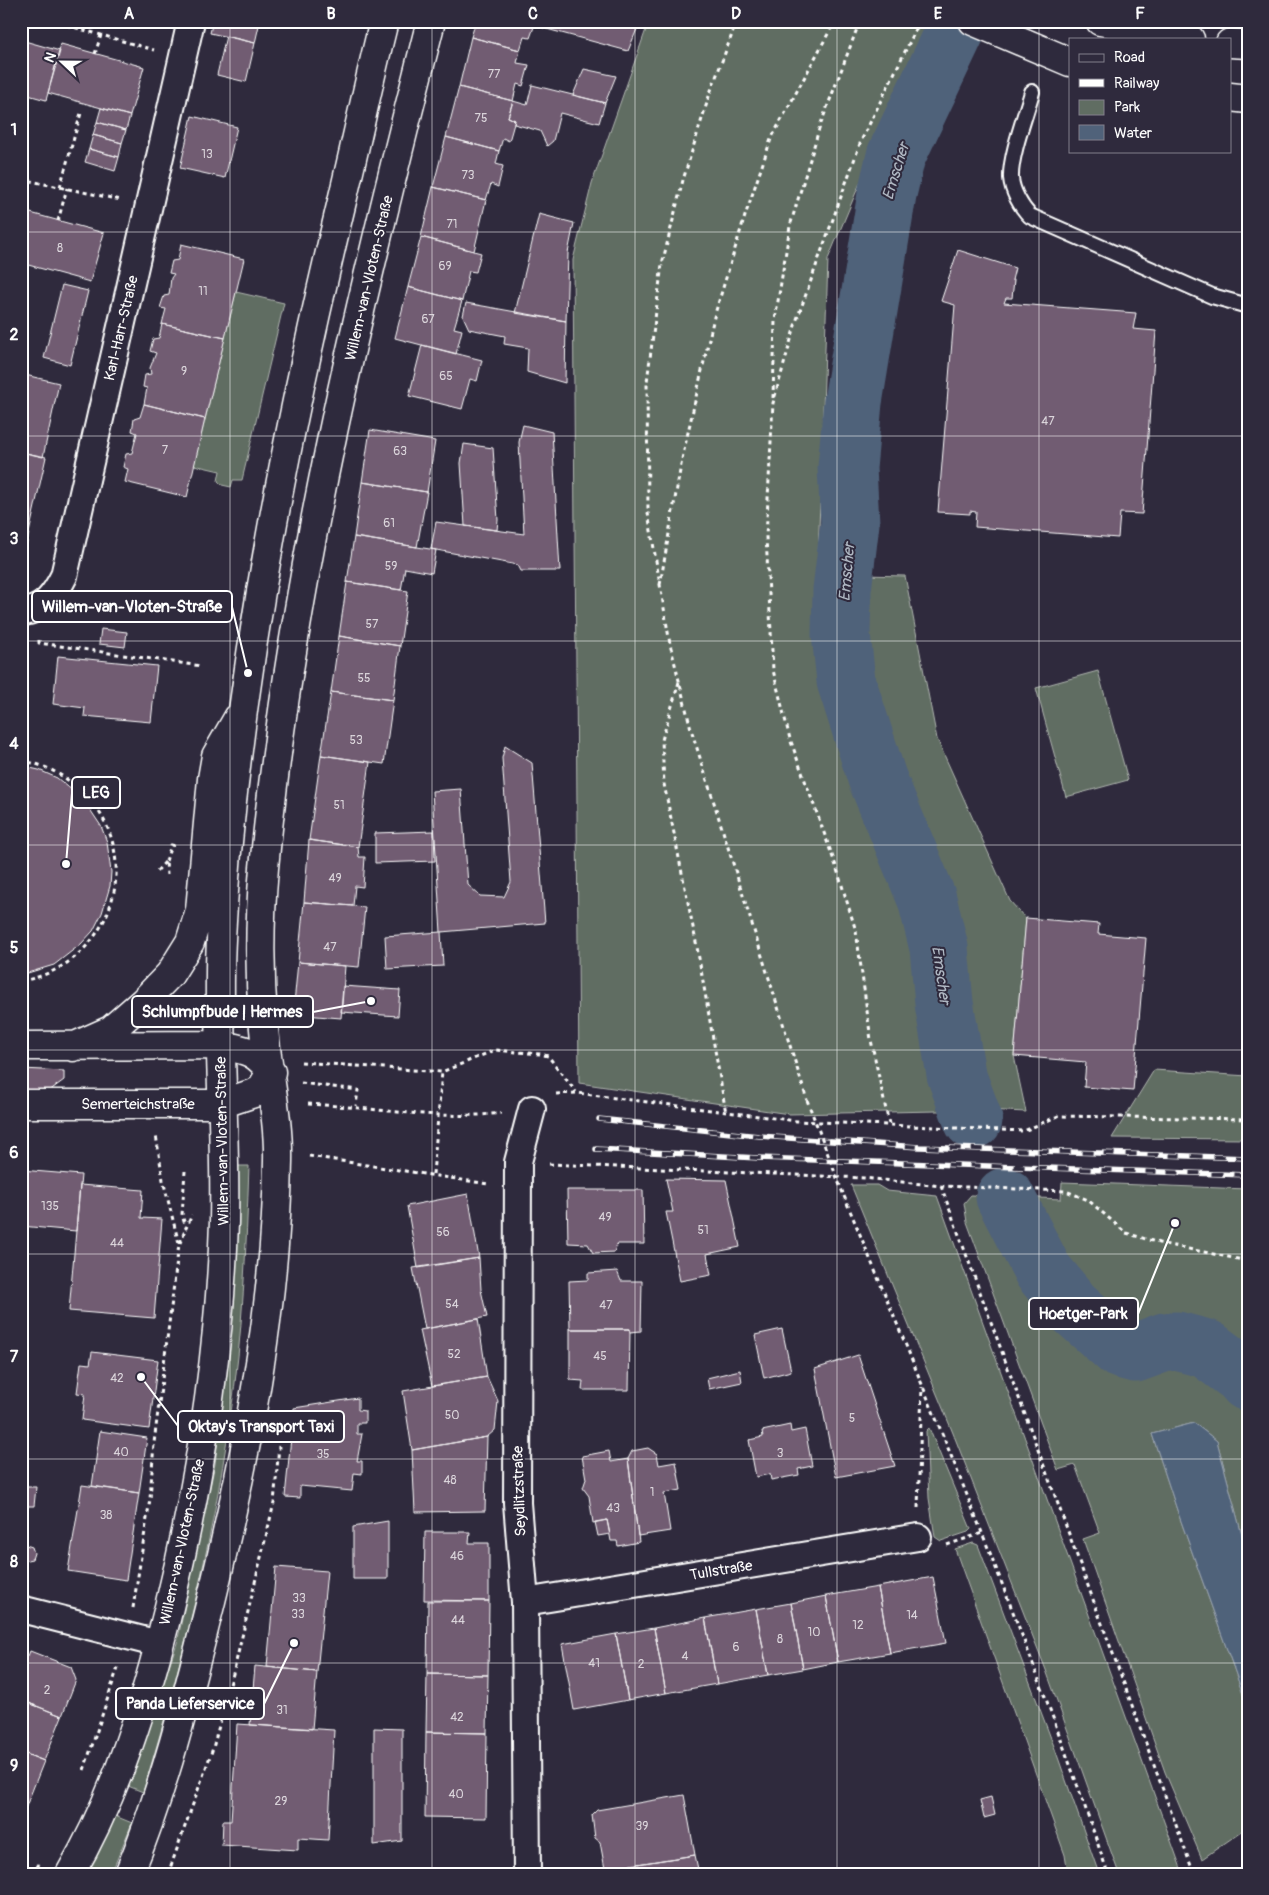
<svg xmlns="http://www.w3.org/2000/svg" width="1269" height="1895" viewBox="0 0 1269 1895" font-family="Pangolin,sans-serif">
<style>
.green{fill:#606d62;stroke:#b0b6b0}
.water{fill:#50627a;stroke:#96a1af}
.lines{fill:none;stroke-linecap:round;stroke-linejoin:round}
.river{stroke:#50627a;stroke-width:59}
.building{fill:#715b72;stroke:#fff}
.service-casing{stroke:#fff;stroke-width:18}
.minor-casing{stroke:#fff;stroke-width:30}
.secondary-casing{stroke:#fff;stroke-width:31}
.path{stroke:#fff;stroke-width:3;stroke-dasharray:4 4;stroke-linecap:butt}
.service{stroke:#2f2a3d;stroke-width:14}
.minor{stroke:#2f2a3d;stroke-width:26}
.secondary{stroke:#2f2a3d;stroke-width:28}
.rail-casing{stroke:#fff;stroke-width:5.5}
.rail{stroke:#2f2a3d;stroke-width:4;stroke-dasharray:11;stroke-linecap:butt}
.path-bridge{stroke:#fff;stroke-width:3;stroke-dasharray:4 4;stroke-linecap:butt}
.grid{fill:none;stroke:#fff;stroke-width:1;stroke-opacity:0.55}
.labels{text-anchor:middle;stroke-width:4;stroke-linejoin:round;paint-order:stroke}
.number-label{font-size:12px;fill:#dcd6dc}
.street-label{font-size:15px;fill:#fff;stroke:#2f2a3d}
.water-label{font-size:16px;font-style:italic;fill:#b0b8c3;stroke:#2f2a3d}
.leader{fill:none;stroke:#fff;stroke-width:2}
.callout-dot{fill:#fff;stroke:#2f2a3d;stroke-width:2}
.callout{fill:#2f2a3d;stroke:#fff;stroke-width:2}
.callout-label{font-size:16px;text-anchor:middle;font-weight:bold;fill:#fff}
.neatline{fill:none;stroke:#fff;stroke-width:2}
.grid-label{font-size:16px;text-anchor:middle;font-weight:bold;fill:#fff}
</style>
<rect width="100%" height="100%" fill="#2f2a3d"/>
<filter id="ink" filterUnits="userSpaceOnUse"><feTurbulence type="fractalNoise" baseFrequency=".02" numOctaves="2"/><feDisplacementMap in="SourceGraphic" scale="10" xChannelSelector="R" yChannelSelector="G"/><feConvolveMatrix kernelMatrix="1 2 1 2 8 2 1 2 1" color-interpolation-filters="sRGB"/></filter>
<g filter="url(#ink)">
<path class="green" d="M649 21H928L828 259 818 559 821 574 905 576 937 739 1010 901 1026 919 1014 1056 1026 1112 986 1110 789 1114 579 1083 573 260 592 183Z
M236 292 284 303 242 480H233L231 487 222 485 218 481 220 471 194 465Z
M1098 671 1128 780 1066 797 1036 688Z
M1154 1070 1248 1076V1139L1112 1138Z
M237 1166H249C246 1251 243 1335 230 1419 212 1546 180 1670 143 1792L128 1786 177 1643 215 1464 233 1317 237 1253Z
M1062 1182 1248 1189V1558L1217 1441 1194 1423 1152 1434 1177 1510 1248 1708V1835L1245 1829 1202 1859 1165 1772 1083 1539 1100 1533 1075 1465 1058 1470 967 1222 964 1203 971 1195 1061 1199Z
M851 1185H877L887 1191 937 1196 1183 1874H1119L1046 1670 953 1433Z
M929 1428 971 1529 968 1532 941 1541 935 1537 929 1498 926 1431Z
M973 1543 978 1545 1055 1749 1099 1874H1068L1065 1855 955 1549Z
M115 1816 132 1823 111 1874H87Z"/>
<path class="water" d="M1194 1423 1217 1441 1248 1558V1708L1177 1510 1152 1434Z"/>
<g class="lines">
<path class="river" d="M960 21 896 156 887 194 853 402 847 468 850 523 842 590 841 634 846 681 877 778 927 899 939 948 944 1003 956 1074 973 1120
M1005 1197 1043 1271 1072 1306 1120 1349 1135 1353 1165 1342 1177 1341 1207 1349 1242 1375 1248 1382"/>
</g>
<path class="building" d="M213 21H260L255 43 210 33Z
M476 21H534L535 24 530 38 524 37 520 50 471 37Z
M540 21H609L637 29 628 51 543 28Z
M226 36 255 43 246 82 217 75Z
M471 37 520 50 517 63 529 65 523 86 517 84 513 101 459 87Z
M21 40 60 51 46 100 21 93Z
M61 44 144 67 130 116 48 93Z
M584 69 616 76 605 103 573 95Z
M532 85 605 103 599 123 560 113 553 141 547 146 540 131 514 124 515 120 508 117 513 101 527 105Z
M459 87 513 101 508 117 515 120 509 141 503 138 499 151 446 137Z
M101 108 130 116 126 130 97 122Z
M192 116 237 127 225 178 180 168Z
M97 122 126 130 122 143 93 135Z
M93 135 122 143 119 157 89 149Z
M446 137 499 151 496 164 503 166 498 187 491 184 486 200 433 187Z
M89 149 119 157 115 171 85 162Z
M433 187 486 200 474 251 421 237Z
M23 211 104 233 90 282 21 263V216Z
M539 214 574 223 568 253 566 321 515 313Z
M421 237 481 253 476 272 469 271 462 301 408 287Z
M181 244 244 259 225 338 162 324 166 309 160 308 164 296 169 295 171 278 174 274 169 273 172 261 178 260Z
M958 250 1015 268 1012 280H1014L1012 298H1006L1004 303 1136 313 1133 329 1156 331 1142 514 1120 513 1118 538 975 527 976 512 970 511V514L938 512 955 305 941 301Z
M62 285 88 291 70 365 44 358Z
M408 287 462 301 454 328 462 330 456 354 395 338Z
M466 303 566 321 565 383 527 372 528 348 504 344 505 336 469 329 463 316Z
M162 324 225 338 205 419 144 404 147 388 143 387 145 375 151 374 150 368 156 353 150 351 153 339 159 338Z
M422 345 482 360 477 381 470 379 462 409 409 396Z
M21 374 59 383 43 457 21 452Z
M144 404 205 419 187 497 125 482 128 469 123 467 126 454 132 453 137 433 132 431 134 419 140 417Z
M523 425 552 432 560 571H521L518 565 431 549 436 522 524 534 519 442Z
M370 430 435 441 427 492 362 482Z
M464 444 493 448 498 520 497 530 465 526 461 463Z
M21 452 46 457 21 569Z
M362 482 427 492 417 547 354 537Z
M354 537 436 550 432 573 405 568 401 590 347 582Z
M347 582 408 591 400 646 339 636Z
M101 629 127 632 125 647 99 644Z
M339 636 400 646 393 700 331 692Z
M58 656 157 666 151 722 84 716 85 708 53 704Z
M331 692 393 700 384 764 321 755Z
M505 746 532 763 545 923 441 932 432 791 461 789 468 885 480 896 504 897 511 882 502 758Z
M321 755 370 762 358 847 309 840Z
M21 766 39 770 57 778 83 799 101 826 107 842 111 872 110 886 102 913 93 931 81 944 54 965 21 975Z
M434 831 435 861 375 863V833Z
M309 840 358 847 359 857H365L363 887 355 886 353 906 304 902Z
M304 902 365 907 359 967 298 962Z
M1026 918 1099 924 1098 934 1146 938 1133 1091 1084 1087 1086 1062 1014 1056Z
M441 932 443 966 387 969 385 936Z
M298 962 345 966 341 1018 293 1014Z
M343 986 400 990 398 1016 341 1012Z
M22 1069 64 1071V1080L49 1091 21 1089Z
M21 1170 81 1175 76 1231 21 1226Z
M666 1179 726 1180 740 1247 707 1254 711 1275 680 1281 666 1212H673Z
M80 1185 143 1190 141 1218 162 1219 154 1318 69 1311Z
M567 1190H643L644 1244H617L614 1252 593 1253 588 1244 568 1243Z
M468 1194 479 1258 418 1268 407 1206Z
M479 1258 481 1290 487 1317 425 1329 413 1268Z
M617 1271 621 1281H642L641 1331 630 1332V1329H570L569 1281 588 1280V1273Z
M478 1319 487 1377 432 1386 420 1330Z
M570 1329H630L629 1390H582L583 1381 570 1380Z
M782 1329 791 1371 764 1378 755 1335Z
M92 1352 158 1360 149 1429 82 1420 85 1394 77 1393 81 1363 90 1364Z
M858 1355 895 1466 836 1477 815 1369Z
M740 1370 742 1382 709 1389 707 1378Z
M487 1377 498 1401 495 1430 487 1437 412 1450 403 1391Z
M358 1398V1410L365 1411V1423H357V1434H362L357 1461H362V1474L354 1473 352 1491 300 1486V1498L285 1497 294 1408Z
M790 1425 791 1432 805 1429 812 1466 798 1469 799 1475 771 1480 770 1474 756 1477 749 1440 763 1437 762 1431Z
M100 1431 147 1438 139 1493 92 1486Z
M487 1437 485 1511 415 1512 412 1450Z
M648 1448 657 1454 659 1465 676 1462 681 1490 664 1493 670 1531 638 1536 628 1459 632 1451Z
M609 1451 611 1462 628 1459 639 1542 618 1546 617 1541H611L607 1520 593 1523 589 1496 583 1488 586 1479 582 1456Z
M82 1485 139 1493 126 1580 68 1571Z
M21 1487H36L34 1506H28L23 1544 32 1547 34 1553 32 1559 27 1560H21Z
M607 1520 610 1534 598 1536 595 1522Z
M388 1521V1579H353V1527Z
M425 1532H470L469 1543H489V1601L424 1600Z
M276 1567 327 1571 317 1672 267 1667Z
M933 1577 946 1643 890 1653 878 1587Z
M878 1587 890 1653 838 1662 826 1596Z
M826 1596 838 1662 803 1669 791 1603Z
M428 1601H489L488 1675 427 1674Z
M791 1603 803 1669 768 1675 756 1609Z
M756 1609 768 1675 717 1684 705 1618Z
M705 1618 717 1684 666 1693 654 1628Z
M654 1628 666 1693 628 1700 616 1634Z
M616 1634 628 1700 574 1710 562 1644Z
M30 1651 71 1667 76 1680 62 1716 21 1700V1653L28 1656Z
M255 1666 317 1672 312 1729 250 1725Z
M427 1674 488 1675 487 1733 426 1732Z
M21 1700 62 1716 44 1761 21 1752Z
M237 1724 334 1730 328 1840 298 1838V1850L222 1845 223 1821H231Z
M374 1728 402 1729V1841L374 1845Z
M426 1732 487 1733 486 1818 425 1817Z
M21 1752 44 1761 21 1819Z
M684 1795 695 1855 605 1869 600 1842 595 1838 592 1815 597 1810Z
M991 1797 995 1815 984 1818 980 1800Z
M695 1855 699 1874H605V1869Z"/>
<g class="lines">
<g class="service-casing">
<path id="service" d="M1032 92C1026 114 1010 156 1011 178 1012 191 1021 207 1030 216L1212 296 1248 306"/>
</g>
<g class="minor-casing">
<path id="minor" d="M21 613C45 609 54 596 64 576L191 21
M525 1602 918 1537
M21 1609 159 1644
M527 1874 525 1602 517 1503 518 1162 532 1109"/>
</g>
<g class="secondary-casing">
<path id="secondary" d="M973 21 1070 62
M1100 21 1190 39
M1230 43 1248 44
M1230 97 1248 99
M21 1046 221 1045C245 1050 255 1050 271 1072
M73 1047 111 1030 143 1002 170 974 190 942 200 910 212 779 216 756 238 718
M21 1104H221L260 1091 271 1072
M70 1874C118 1792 146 1699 169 1607 200 1480 220 1353 224 1222 226 1140 219 1058 220 975 220 934 224 893 227 852 247 631 291 413 343 197 357 139 369 80 384 21
M129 1874C165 1786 188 1693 211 1601 246 1457 276 1310 278 1161 279 1120 269 1079 265 1039 259 982 259 924 264 868 291 581 360 300 431 21"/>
</g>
<path class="path" d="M52 21 154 50
M737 21 710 93 683 180 662 264 647 382 648 513 670 644 691 729 807 1100
M95 54 101 35
M21 179 121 200
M60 187 81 113
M58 221 67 188
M773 398 775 320 790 226 820 126 860 21
M660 585 682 459 714 317 745 216 771 139 835 21
M39 640V643L201 666
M679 682 662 740 664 784 697 947 726 1113
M21 761C40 763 58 772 73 784 151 844 117 965 21 981
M166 861 171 845 176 846
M157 871 166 861 167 875
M301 1062 442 1072 495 1050 540 1054 548 1056 576 1092
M301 1083 358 1090 356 1106
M556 1094 577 1093 797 1121 1024 1131 1058 1116 1248 1119
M308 1104C373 1107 437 1121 501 1113
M889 1124 871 1040 856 931 836 866 790 739 773 670 766 537 773 403 796 322 861 141 920 21
M309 1156 488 1184
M549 1164 864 1178 941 1186 1066 1191 1088 1200 1126 1233 1159 1243 1248 1261
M185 1171 182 1215 186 1228 192 1215
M433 1174 442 1072
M941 1186 1194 1874
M844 1196C937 1420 1031 1644 1108 1874
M180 1243 186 1228
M918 1508 922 1387
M947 1545 982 1533
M133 1608 150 1499 154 1443 179 1244 163 1180 156 1135
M84 1770 119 1664
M33 1874 39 1864
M168 1874 213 1748 234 1670 274 1503 279 1446"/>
<use href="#service" class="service"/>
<use href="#minor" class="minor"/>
<use href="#secondary" class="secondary"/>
<g class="rail-casing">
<path id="rail" d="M599 1119 759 1136 919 1147 1248 1158
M596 1149 758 1158 1248 1175"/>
</g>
<use href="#rail" class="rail"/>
<path class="path-bridge" d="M807 1100 844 1196"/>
</g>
</g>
<path class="grid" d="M230 21V1874M432 21V1874M635 21V1874M837 21V1874M1039 21V1874M21 232H1248M21 436H1248M21 641H1248M21 845H1248M21 1050H1248M21 1254H1248M21 1459H1248M21 1663H1248"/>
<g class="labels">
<g class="number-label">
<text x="494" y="78">77</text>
<text x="481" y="122">75</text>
<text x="207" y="158">13</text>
<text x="468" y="179">73</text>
<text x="452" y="228">71</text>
<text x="60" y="252">8</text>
<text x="445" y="270">69</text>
<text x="203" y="295">11</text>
<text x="428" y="323">67</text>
<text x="184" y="375">9</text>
<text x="446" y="380">65</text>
<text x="1048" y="425">47</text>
<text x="165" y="454">7</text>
<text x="400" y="455">63</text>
<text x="389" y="527">61</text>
<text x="391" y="570">59</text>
<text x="372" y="628">57</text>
<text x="364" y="682">55</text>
<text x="356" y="744">53</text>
<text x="339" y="809">51</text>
<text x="335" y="882">49</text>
<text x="330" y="951">47</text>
<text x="50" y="1210">135</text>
<text x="605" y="1221">49</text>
<text x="703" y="1234">51</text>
<text x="443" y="1236">56</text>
<text x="117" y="1247">44</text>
<text x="452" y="1308">54</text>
<text x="606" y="1309">47</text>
<text x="454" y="1358">52</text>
<text x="600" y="1360">45</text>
<text x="117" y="1382">42</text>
<text x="452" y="1419">50</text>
<text x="852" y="1422">5</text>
<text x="121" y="1456">40</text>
<text x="780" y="1457">3</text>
<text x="323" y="1458">35</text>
<text x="450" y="1484">48</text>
<text x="652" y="1496">1</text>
<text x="613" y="1512">43</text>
<text x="106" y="1519">38</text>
<text x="457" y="1560">46</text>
<text x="299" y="1602">33</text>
<text x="298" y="1618">33</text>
<text x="912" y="1619">14</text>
<text x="458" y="1624">44</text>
<text x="858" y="1629">12</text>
<text x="814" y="1636">10</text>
<text x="780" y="1643">8</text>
<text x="736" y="1651">6</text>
<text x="685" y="1660">4</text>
<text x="594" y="1667">41</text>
<text x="641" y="1668">2</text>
<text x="47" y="1694">2</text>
<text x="282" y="1714">31</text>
<text x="457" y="1721">42</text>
<text x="456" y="1798">40</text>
<text x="281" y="1805">29</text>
<text x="642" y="1830">39</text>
</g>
<g class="street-label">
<text transform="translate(369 278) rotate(-77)" y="5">Willem-van-Vloten-Straße</text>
<text transform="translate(121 328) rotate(-77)" y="5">Karl-Harr-Straße</text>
<text x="138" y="1109">Semerteichstraße</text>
<text transform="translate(222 1141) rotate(-91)" y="5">Willem-van-Vloten-Straße</text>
<text transform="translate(519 1491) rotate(-92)" y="5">Seydlitzstraße</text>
<text transform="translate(182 1542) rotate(-78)" y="5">Willem-van-Vloten-Straße</text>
<text transform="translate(721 1570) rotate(-9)" y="5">Tullstraße</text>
</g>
<g class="water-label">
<text transform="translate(895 171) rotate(-73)" y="6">Emscher</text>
<text transform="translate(846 572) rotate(-85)" y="6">Emscher</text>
<text transform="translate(942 975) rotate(82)" y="6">Emscher</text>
</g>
</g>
<path class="leader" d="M248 673L232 607M66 864L72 793M371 1001L313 1012M1175 1223L1138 1314M141 1377L178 1426M294 1643L264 1704"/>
<g class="callout-dot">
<circle cx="248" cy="673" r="5"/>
<circle cx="66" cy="864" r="5"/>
<circle cx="371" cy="1001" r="5"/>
<circle cx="1175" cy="1223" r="5"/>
<circle cx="141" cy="1377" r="5"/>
<circle cx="294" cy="1643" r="5"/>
</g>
<g class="callout">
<rect x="32" y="591" width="200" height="31" rx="5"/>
<rect x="72" y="777" width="48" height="31" rx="5"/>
<rect x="132" y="996" width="181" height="31" rx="5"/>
<rect x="1029" y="1298" width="109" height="31" rx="5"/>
<rect x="178" y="1411" width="166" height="31" rx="5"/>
<rect x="116" y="1688" width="148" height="31" rx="5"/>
</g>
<g class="callout-label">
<text x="132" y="612">Willem-van-Vloten-Straße</text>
<text x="96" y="798">LEG</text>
<text x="222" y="1017">Schlumpfbude | Hermes</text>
<text x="1083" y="1319">Hoetger-Park</text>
<text x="261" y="1432">Oktay's Transport Taxi</text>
<text x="190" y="1709">Panda Lieferservice</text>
</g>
<rect width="1269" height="1895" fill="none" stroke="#2f2a3d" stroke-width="55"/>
<rect x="1069" y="38" width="162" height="115" fill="#2f2a3d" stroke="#827f8b"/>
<rect x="1079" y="54" width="25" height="8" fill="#2f2a3d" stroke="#827f8b"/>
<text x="1114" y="62" font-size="15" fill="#ffffff">Road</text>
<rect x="1079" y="79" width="25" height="8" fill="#ffffff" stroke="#827f8b"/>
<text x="1114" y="88" font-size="15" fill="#ffffff">Railway</text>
<rect x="1079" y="100" width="25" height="15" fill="#606d62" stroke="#827f8b"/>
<text x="1114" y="112" font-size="15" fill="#ffffff">Park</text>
<rect x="1079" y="125" width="25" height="15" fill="#50627a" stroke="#827f8b"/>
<text x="1114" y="138" font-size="15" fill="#ffffff">Water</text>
<g transform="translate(62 62) rotate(292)" stroke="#2f2a3d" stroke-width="4" paint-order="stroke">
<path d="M0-4L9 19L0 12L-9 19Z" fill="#ffffff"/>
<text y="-8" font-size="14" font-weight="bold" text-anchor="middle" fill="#ffffff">N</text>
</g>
<rect x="28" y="28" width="1214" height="1840" class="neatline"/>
<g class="grid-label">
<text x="129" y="19">A</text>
<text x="331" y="19">B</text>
<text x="533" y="19">C</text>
<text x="736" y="19">D</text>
<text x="938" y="19">E</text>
<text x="1140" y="19">F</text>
<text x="14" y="135">1</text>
<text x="14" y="340">2</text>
<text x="14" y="544">3</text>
<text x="14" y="749">4</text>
<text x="14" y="953">5</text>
<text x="14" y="1158">6</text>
<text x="14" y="1362">7</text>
<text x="14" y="1567">8</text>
<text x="14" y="1771">9</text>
</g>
</svg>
